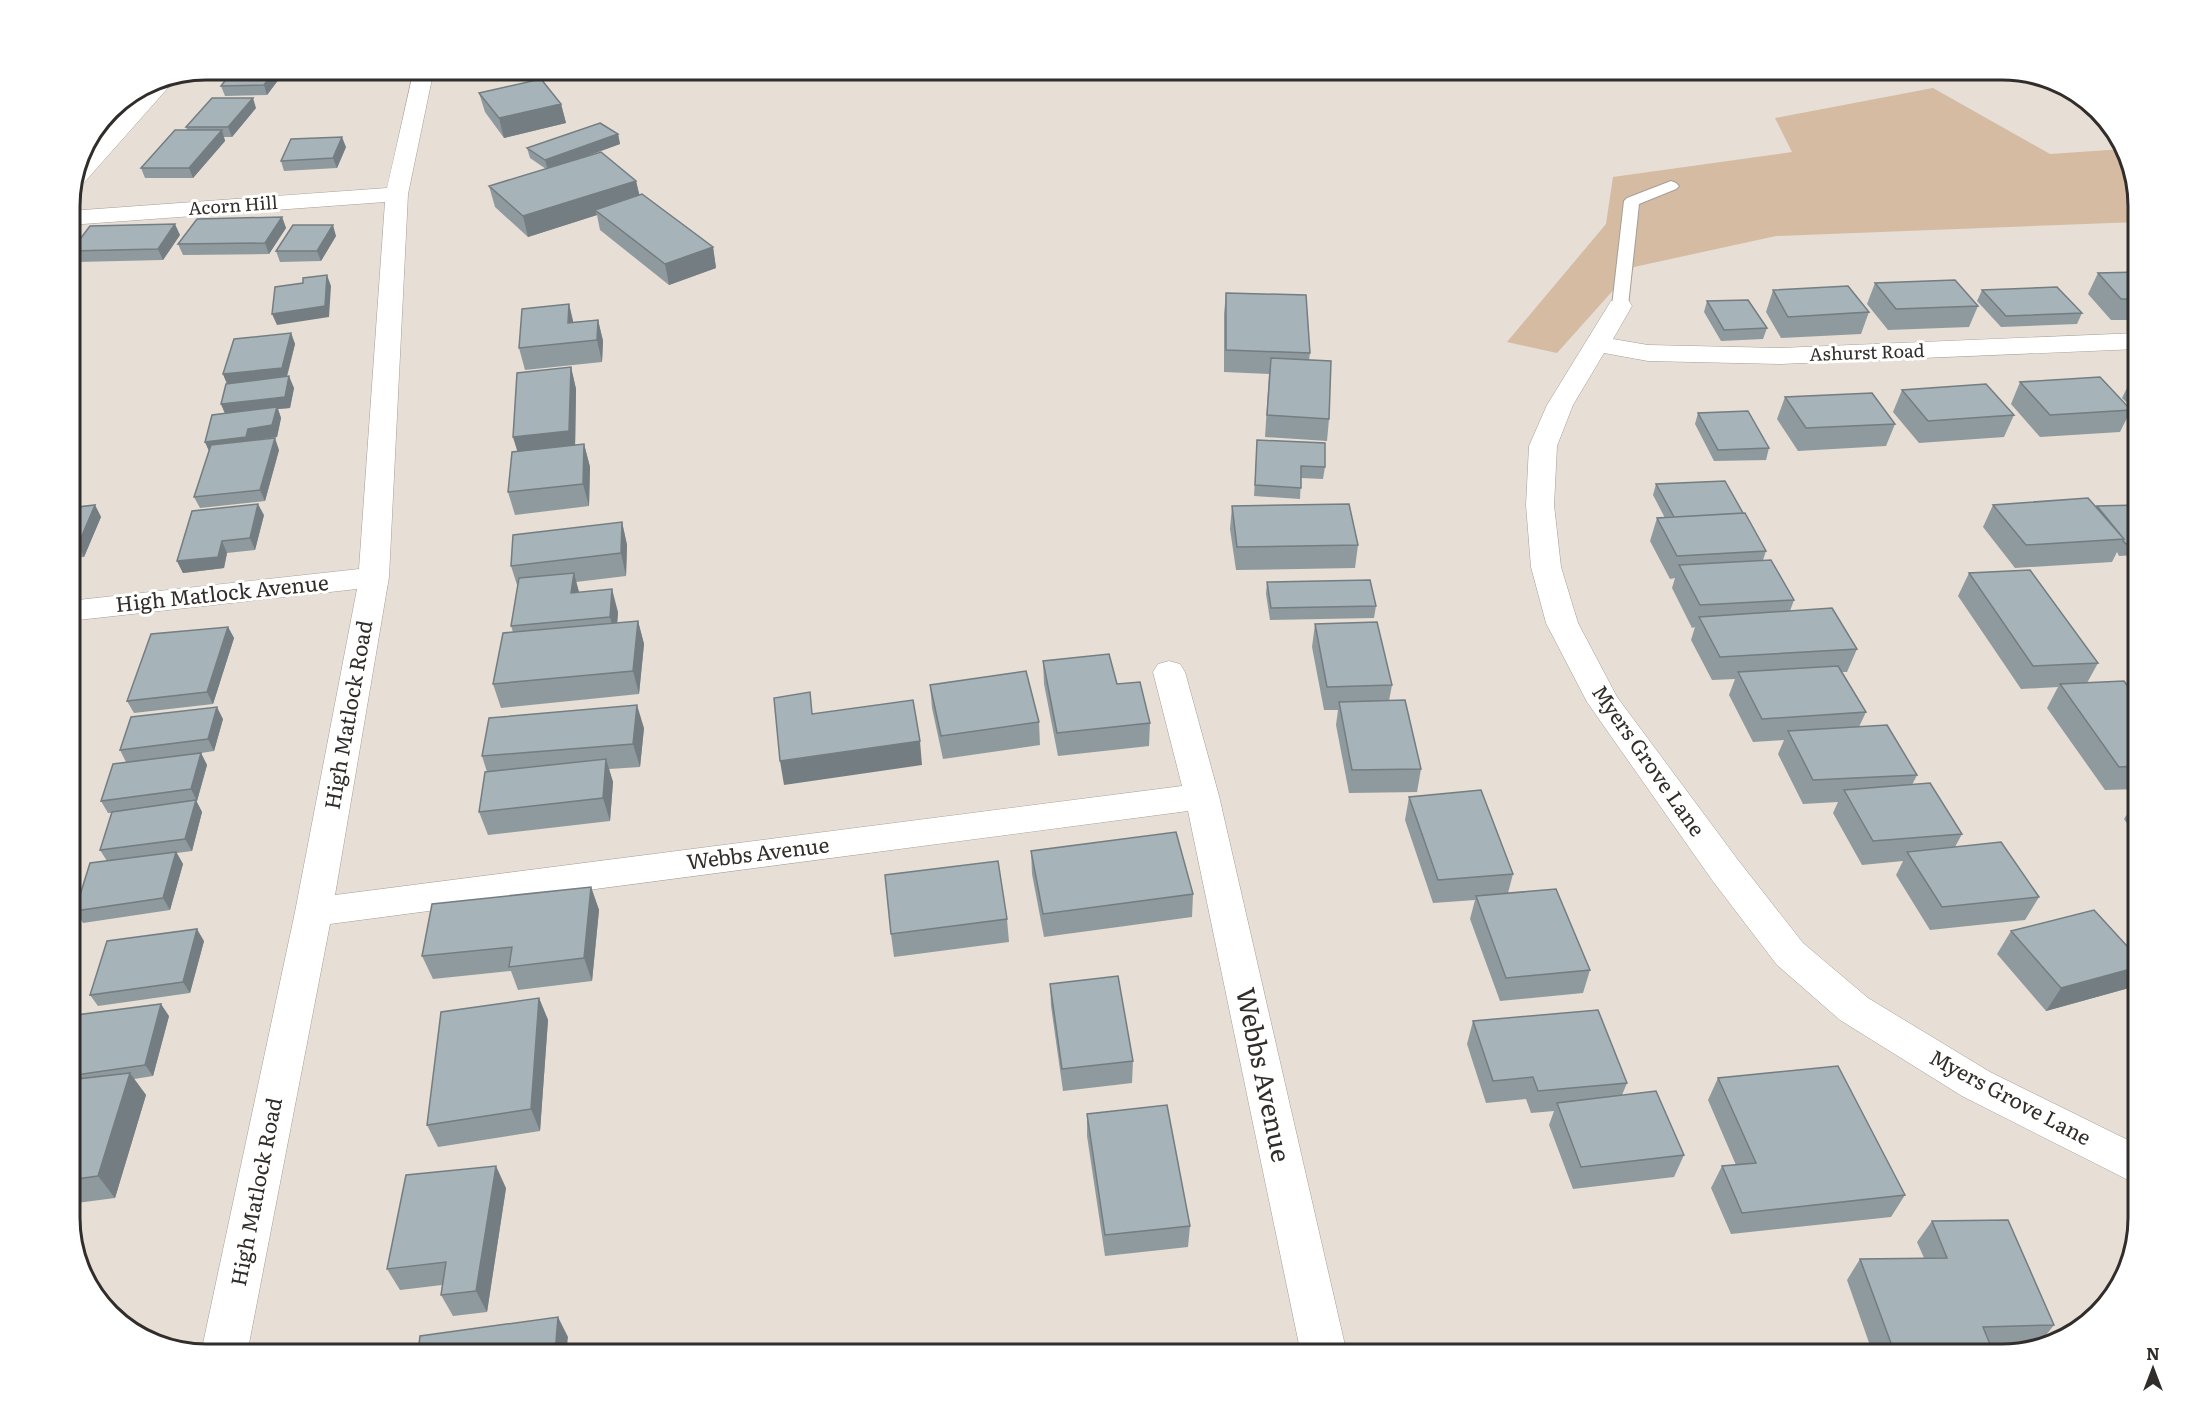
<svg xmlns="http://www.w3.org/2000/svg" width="2207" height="1423" viewBox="0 0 2207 1423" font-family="Literata,serif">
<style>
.green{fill:#d4bba2}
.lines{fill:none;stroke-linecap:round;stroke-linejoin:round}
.service-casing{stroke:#a69e95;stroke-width:2}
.minor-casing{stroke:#a69e95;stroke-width:1}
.service{fill:#fff;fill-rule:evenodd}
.minor{fill:#fff;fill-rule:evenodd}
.wall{fill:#8f9a9e}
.shaded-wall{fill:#747d81}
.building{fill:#a6b3b8;stroke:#747d81;stroke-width:1.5}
.labels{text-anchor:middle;stroke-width:6;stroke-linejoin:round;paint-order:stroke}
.far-street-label{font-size:18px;fill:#312d2a;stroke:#fff}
.street-label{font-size:21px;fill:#312d2a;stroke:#fff}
.near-street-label{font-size:26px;fill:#312d2a;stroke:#fff}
.rim{fill:none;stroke:#312d2a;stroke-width:3}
</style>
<rect width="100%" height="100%" fill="#e7ded5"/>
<path class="green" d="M1933 88 2050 154 2123 149 2138 206V222L1776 236 1634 267 1557 353 1507 342 1606 224 1613 177 1792 152 1775 118Z"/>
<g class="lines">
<g class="service-casing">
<path id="service" d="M1671 181 1676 183 1679 186 1676 189 1639 204 1628 306 1620 311 1614 310 1612 306 1624 201 1627 198Z"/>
</g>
<g class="minor-casing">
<path id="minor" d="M414 69H434L408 194 389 577 335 895 1182 786 1153 672 1158 664 1169 661 1180 664 1185 672 1219 796 1347 1354H1301L1188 811 330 924 247 1354 201 1353 295 912 357 589 69 621V601L359 569 385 202 69 225V211L387 188Z
M176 75 177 77 174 81 81 186 72 187 77 163 154 79Z
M1620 299 1629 301 1632 306 1613 339 1648 345 1780 348 2138 333V349L1780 364 1648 361 1604 353 1573 405 1557 446 1554 505 1561 567 1578 623 1617 697 1738 860 1803 943 1868 998 1990 1072 2138 1145V1185L1962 1096 1840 1020 1777 965 1712 880 1587 702 1546 623 1531 567 1526 505 1529 446 1547 405 1611 301Z"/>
</g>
<use href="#service" class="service"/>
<use href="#minor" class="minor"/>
</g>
<path class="wall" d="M234 69H284L285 71 267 95 225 96 221 86Z
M2048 83 2077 92 2098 114 2048 84Z
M479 93 561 104 566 123 504 138 485 112Z
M256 108 232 137H224L225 141 193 178H145L141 168 187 130 186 127Z
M618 134 620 144 579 159 636 181 639 195 713 247 716 268 669 285 600 230 597 215 528 237 495 207 489 186 546 169 530 158 527 148Z
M346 147 337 168 284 171 281 161Z
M282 217 286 228 269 254 183 255 178 244Z
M180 235 163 260 76 262 71 251Z
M336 236 321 261 280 262 276 251Z
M2138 272V320H2111L2088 294 2098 273Z
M1875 283 1978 306 1969 327 1888 330 1867 304Z
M1773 290 1869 312 1861 334 1781 338 1766 312Z
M1982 290 2082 313 2077 324 2001 327 1977 301Z
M1226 293 1310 353 1309 360 1329 419 1327 441 1265 437 1269 374 1224 372V314Z
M1707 301 1767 328 1763 339 1721 341 1704 312Z
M569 304 573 322 598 320 603 341 602 362 525 370 519 348Z
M291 333 295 344 287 377 294 388 290 408 278 409 281 418 277 437 253 440 279 450 265 501 200 508 194 497 209 451 205 442 225 413 221 404 227 384 223 374Z
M571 367 576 389 575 445 584 444 590 467 589 506 515 515 508 492 518 452 513 437Z
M2138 375V414L2122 398 2133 376Z
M2020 382 2131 410 2120 432 2040 437 2011 404Z
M1902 390 2014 415 2004 437 1919 443 1893 412Z
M1785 397 1895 424 1886 446 1798 451 1777 419Z
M1698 413 1769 448 1766 460 1714 461 1695 424Z
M1257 440 1325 467 1323 479 1301 478 1300 499 1254 496Z
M1656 484 1743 513 1766 551 1763 560 1794 600 1790 611 1857 649 1847 672H1842L1866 712 1859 727 1917 775 1912 785 1962 834 1955 847 2039 897 2025 920 1930 930 1896 875 1903 861 1862 865 1833 813 1838 802 1803 804 1778 754 1784 740 1753 742 1729 695 1735 679 1712 680 1691 640 1695 627 1692 628 1672 588 1675 578 1670 579 1650 541 1657 518H1665L1653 495Z
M95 505 101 517 84 557 69 558V508Z
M1993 505 2096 507 2097 506 2138 505V555L2119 556 2117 552 2112 562 2015 568 1983 527Z
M1232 506 1358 545 1355 568 1236 570 1230 529Z
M264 515 255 550 227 553 224 568 183 573 177 561Z
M622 522 627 545 626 576 576 582 579 592 618 612 617 623 638 621 644 644 639 694 501 708 493 684 513 632 511 626 518 588 511 566Z
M1969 573 2098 663 2087 683 2138 700V789L2105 790 2047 708 2058 687 2021 689 1958 596Z
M1267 582 1376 606 1374 618 1270 620 1266 594Z
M1315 624 1392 685 1389 701 1421 769 1417 792 1349 793 1336 725 1338 710H1324L1312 647Z
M228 627 234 638 213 704 134 713 127 701Z
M1043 661 1117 684 1150 723 1149 746 1058 756 1044 684Z
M930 685 1039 722 1040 745 943 759 932 708Z
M223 719 214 751 201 753 207 765 197 801H196L202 812 192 851 177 853 183 864 170 910 83 923 75 911 107 861 100 850 112 813H108L101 801 126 762 120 750Z
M644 728 640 767 609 769 613 782 610 821 488 835 479 812 487 772 482 756Z
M1409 797 1513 874 1508 893 1590 970 1583 993 1500 1001 1470 919 1475 900 1433 903 1405 820Z
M2138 797V839L2124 819Z
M1031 851 1193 894 1192 917 1044 937 1032 874Z
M591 887 599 910 592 981 518 990 511 971 433 979 422 956Z
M1007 919 1009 942 894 957 891 934Z
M2011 931 2138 958V975L2129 988 2046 1011 1997 954Z
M204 941 190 993 98 1006 90 995Z
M1050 984 1133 1061 1132 1083 1063 1091 1051 1006Z
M539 998 548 1020 540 1131 438 1147 427 1125Z
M169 1016 153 1076 134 1079 146 1095 115 1198 69 1204V1035Z
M1473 1021 1627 1083 1622 1095 1684 1155 1674 1177 1573 1189 1549 1125 1554 1111 1531 1113 1526 1099 1486 1103 1467 1044Z
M1718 1078 1905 1195 1891 1217 1731 1234 1711 1188 1722 1166 1736 1165 1708 1100Z
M1087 1114 1190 1226 1188 1247 1105 1256 1087 1136Z
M506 1188 487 1312 453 1316 441 1295 442 1285 400 1290 387 1269Z
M1932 1221 2054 1325 2039 1344 2031 1346 1991 1347 1994 1354H1873L1847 1280 1860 1259 1924 1258 1917 1242Z"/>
<path class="shaded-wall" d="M276 69H284L285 71 267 95 264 85Z
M253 98 256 108 232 137 228 127Z
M561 104 566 123 504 138 499 118Z
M222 130 225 141 193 178 189 168Z
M618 134 620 144 548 170 545 160Z
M342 137 346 147 337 168 333 158Z
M636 181 641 201 595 210 597 215 528 237 523 216Z
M282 217 286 228 269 254 265 243Z
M175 224 180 235 163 260 158 249Z
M333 225 336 236 321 261 317 251Z
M713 247 716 268 669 285 665 264Z
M327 275 331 286 329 317 277 325 272 314Z
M569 304 574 325 573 344 568 323Z
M598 320 603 341 602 362 597 340Z
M291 333 295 344 286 379 228 386 223 374Z
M571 367 576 389 575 453 520 460 513 437Z
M289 376 294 388 290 408 278 409 281 418 277 437 253 440 210 453 205 442 226 416 221 404Z
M275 438 279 450 265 501 260 490Z
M584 444 590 467 589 506 583 484Z
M258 504 264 515 255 550 250 538Z
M95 505 101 517 84 557 78 545Z
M622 522 627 545 626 576 621 553Z
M222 541 227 553 224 568 183 573 177 561Z
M574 573 580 596 571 593Z
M612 589 618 612 616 640 610 617Z
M638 621 644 644 639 694 633 671Z
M228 627 234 638 213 704 207 692Z
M637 705 644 728 640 767 633 744Z
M217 707 223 719 214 751 208 739Z
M920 741 922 765 784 785 780 761Z
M201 753 207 765 197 801 191 789Z
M606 759 613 782 610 821 603 798Z
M196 800 202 812 192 851 185 839Z
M176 852 183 864 170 910 163 898Z
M591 887 599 910 592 981 584 958Z
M197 929 204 941 190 993 183 982Z
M2138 967V975L2129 988 2046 1011 2061 988Z
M539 998 548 1020 540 1131 531 1109Z
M161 1004 169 1016 153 1076 145 1065Z
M130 1073 146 1095 115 1198 98 1176Z
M496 1166 506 1188 487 1312 476 1291Z
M558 1317 568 1337 566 1354H555Z"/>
<path class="building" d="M234 69H276L264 85 221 86Z
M541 79 561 104 499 118 479 93Z
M212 98H253L228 127H186Z
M600 123 618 134 545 160 527 148Z
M175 130H222L189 168H141Z
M342 137 333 158 281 161 291 139Z
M601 152 636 181 523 216 489 186Z
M642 194 713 247 665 264 595 210Z
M282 217 265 243 178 244 197 219Z
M175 224 158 249 71 251 90 226Z
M293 225H333L317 251H276Z
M2138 272V299H2121L2098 273Z
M327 275 325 306 272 314 275 287 303 283V278Z
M1955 280 1978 306 1896 309 1875 283Z
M1848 286 1869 312 1788 317 1773 290Z
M2057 287 2082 313 2006 316 1982 290Z
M1226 293 1306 295 1310 353 1226 350Z
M1748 300 1767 328 1724 330 1707 301Z
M569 304 568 323 598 320 597 340 519 348 522 309Z
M291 333 282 368 223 374 234 339Z
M1271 358 1331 361 1329 419 1267 415Z
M571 367 569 431 513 437 517 373Z
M2138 375V380L2133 376Z
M289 376 285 397 221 404 226 384Z
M2100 377 2131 410 2050 415 2020 382Z
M1986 384 2014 415 1928 421 1902 390Z
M1872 393 1895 424 1806 428 1785 397Z
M277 407 272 425 248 429 246 437 205 442 212 415Z
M1748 411 1769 448 1718 450 1698 413Z
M275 438 260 490 194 497 211 445Z
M1257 440 1325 443V467L1301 466V488L1255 485Z
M584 444 583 484 508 492 512 452Z
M1725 481 1743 513 1674 517 1656 484Z
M2088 498 2124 539 2026 545 1993 505Z
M258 504 250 538 222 541 218 557 177 561 192 511Z
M1349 504 1358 545 1237 547 1232 506Z
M95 505 78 545 69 546V508Z
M2138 505V544H2126L2123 541 2124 539 2097 506Z
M1745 513 1766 551 1677 556 1657 518Z
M622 522 621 553 511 566 513 535Z
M1771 560 1794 600 1700 605 1679 565Z
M2030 570 2098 663 2033 666 1969 573Z
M574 573 571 593 612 589 610 617 511 626 519 578Z
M1370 580 1376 606 1271 608 1267 582Z
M1832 608 1857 649 1720 657 1699 617Z
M638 621 633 671 493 684 503 633Z
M1377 622 1392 685 1327 687 1315 624Z
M228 627 207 692 127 701 151 634Z
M1109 654 1117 684 1140 682 1150 723 1057 733 1043 661Z
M1838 666 1866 712 1762 719 1738 672Z
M1026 671 1039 722 941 736 930 685Z
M2124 681 2138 700V766L2119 767 2060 684Z
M810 692 812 714 913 700 920 741 780 761 774 698Z
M1405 700 1421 769 1352 770 1339 702Z
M637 705 633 744 482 756 489 718Z
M217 707 208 739 120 750 131 717Z
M1887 725 1917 775 1813 780 1788 731Z
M201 753 191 789 101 801 113 764Z
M606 759 603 798 479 812 485 772Z
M1930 783 1962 834 1873 841 1844 790Z
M1481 790 1513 874 1438 880 1409 797Z
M196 800 185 839 100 850 112 812Z
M1176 832 1193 894 1043 914 1031 851Z
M2001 842 2039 897 1942 907 1907 852Z
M176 852 163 898 75 911 90 863Z
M998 861 1007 919 891 934 885 875Z
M591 887 584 958 509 967 512 947 422 956 432 904Z
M1556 889 1590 970 1506 978 1476 896Z
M2094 910 2138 958V967L2061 988 2011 931Z
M197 929 183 982 90 995 107 941Z
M1118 976 1133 1061 1062 1069 1050 984Z
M539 998 531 1109 427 1125 441 1012Z
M161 1004 145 1065 69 1076V1035L76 1015Z
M1598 1010 1627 1083 1538 1091 1533 1077 1493 1081 1473 1021Z
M1838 1066 1905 1195 1742 1213 1722 1166 1756 1163 1718 1078Z
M130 1073 98 1176 69 1180V1080Z
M1656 1091 1684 1155 1581 1167 1557 1103Z
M1167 1105 1190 1226 1105 1235 1087 1114Z
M496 1166 476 1291 441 1295 446 1262 387 1269 406 1175Z
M2008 1220 2054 1325 1983 1327 1994 1354H1895L1860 1259 1947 1258 1932 1221Z
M558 1317 555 1354H418L420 1336Z"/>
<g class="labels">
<g class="far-street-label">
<text transform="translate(233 206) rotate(-4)" y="6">Acorn Hill</text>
<text transform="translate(1867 353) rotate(-2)" y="6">Ashurst Road</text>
</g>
<g class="street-label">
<text transform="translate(222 594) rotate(-6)" y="7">High Matlock Avenue</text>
<text transform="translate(349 715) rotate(-80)" y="7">High Matlock Road</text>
<text transform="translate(1648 761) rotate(55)" y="7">Myers Grove Lane</text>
<text transform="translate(758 854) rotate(-7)" y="7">Webbs Avenue</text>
<text transform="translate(2010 1098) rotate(28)" y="7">Myers Grove Lane</text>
<text transform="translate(257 1192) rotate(-79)" y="7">High Matlock Road</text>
</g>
<g class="near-street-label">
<text transform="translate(1263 1075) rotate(78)" y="9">Webbs Avenue</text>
</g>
</g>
<path d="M0 0H2207V1423H0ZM206 80H2002A126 126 0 0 1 2128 206V1218A126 126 0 0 1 2002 1344H206A126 126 0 0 1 80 1218V206A126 126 0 0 1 206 80Z" fill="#fff" fill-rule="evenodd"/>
<path class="rim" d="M206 80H2002A126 126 0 0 1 2128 206V1218A126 126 0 0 1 2002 1344H206A126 126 0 0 1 80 1218V206A126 126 0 0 1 206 80Z"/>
<g transform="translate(2153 1369)" stroke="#ffffff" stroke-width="4.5" paint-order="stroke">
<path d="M0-4.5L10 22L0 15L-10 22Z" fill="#312d2a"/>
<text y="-9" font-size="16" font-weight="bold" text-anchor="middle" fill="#312d2a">N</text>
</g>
</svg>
